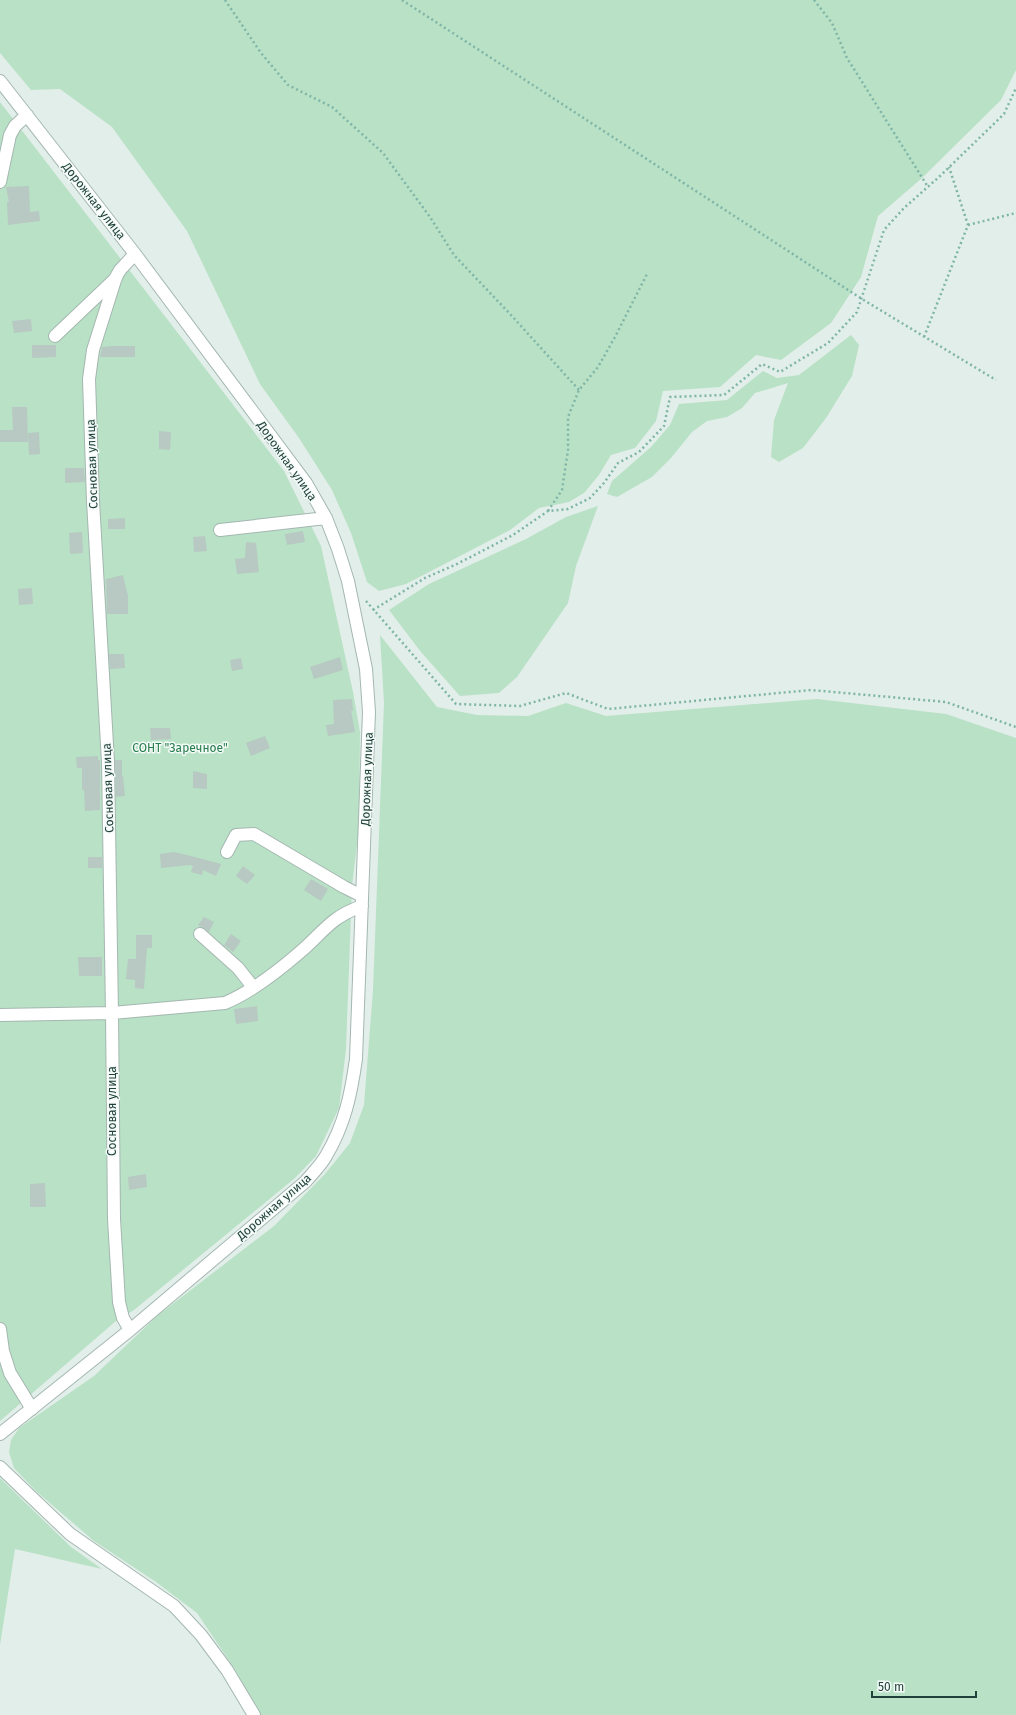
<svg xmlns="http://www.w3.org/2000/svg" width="1016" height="1715" viewBox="0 0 1016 1715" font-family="'Fira Sans',sans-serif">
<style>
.green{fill:#b9e1c6}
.building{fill:#b7c9c2}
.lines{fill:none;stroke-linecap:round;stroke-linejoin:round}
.minor-casing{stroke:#a4b7b1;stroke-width:14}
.path{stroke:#7fb5a7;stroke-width:2.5;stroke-dasharray:2 3;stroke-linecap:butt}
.minor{stroke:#fff;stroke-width:12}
.labels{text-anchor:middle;stroke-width:3;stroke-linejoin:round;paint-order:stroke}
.street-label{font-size:12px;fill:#20413a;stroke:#f3faf7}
.park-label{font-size:12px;fill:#267c4c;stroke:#f3faf7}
</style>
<rect width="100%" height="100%" fill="#e2eee9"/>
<path class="green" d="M0 0H1016V70L1001 100 922 178 878 216 861 277 831 323 781 360 756 355 720 387 663 391 656 421 635 448 611 455 599 475 584 493 569 502 539 508 510 530 406 584 379 591 367 582 351 533 332 490 299 438 260 384 187 231 112 127 60 89 31 90 0 53Z
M0 102 284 471 321 546 353 692 360 732 359 828 352 886 346 1049 339 1108 316 1156 295 1178 272 1197 134 1310 116 1321 0 1421Z
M851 335 859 345 852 376 826 418 803 448 779 462 771 457 774 420 788 383 755 393 742 408 727 417 707 421 692 432 671 458 652 477 617 497 607 494 612 481 651 447 670 425 679 404 727 400 763 371 777 378 799 375Z
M598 506 576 566 568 603 517 677 499 693 460 696 421 652 389 610 429 584 526 539 566 517Z
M380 635 437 707 477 715 528 716 566 703 606 716 817 699 946 714 1016 738V1715H261L234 1668 197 1613 156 1582 94 1541 37 1492 14 1468 9 1452 11 1440 19 1428 94 1376 157 1316 274 1226 325 1174 350 1143 364 1105 373 990 384 703Z
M0 1478 71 1547 102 1569 15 1549 0 1645Z"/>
<path class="building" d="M29 186 30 212 39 211 40 221 8 225 7 202H9L6 187Z
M31 319 32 331 14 333 12 321Z
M32 345H56V357L32 358Z
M112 346H135V357H100L102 347Z
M12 407H27L28 442H0V430H13Z
M159 431 171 432 170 450 159 449Z
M39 432 40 454 29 455 28 433Z
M65 468H84L85 482 65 483Z
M125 518V529H108V519Z
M303 531 305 542 287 545 285 534Z
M82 532 83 553 70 554 69 533Z
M205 536 207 551 194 552 193 537Z
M246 542 256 543 259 572 237 574 235 559 245 558Z
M123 575 128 596V614H107L106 579Z
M32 588 33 604 19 605 18 589Z
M109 654H124L125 668 110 669Z
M340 657 343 670 314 679 310 667Z
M241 658 243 669 232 671 230 660Z
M352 699 353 711H351L355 732 328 736 326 725 334 724 333 700Z
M150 728H170L171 739 151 740Z
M265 736 270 748 251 756 246 743Z
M98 756V760H100V810L85 811 84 790H82V768H77L76 757Z
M115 760H122V776H123L125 796 116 797Z
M193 771 207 774V789L193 788Z
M174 852 195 857 221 864 216 876 203 870 202 875 191 872 193 866 190 865 161 868 160 854Z
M88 857H102V868H88Z
M243 866 255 875 247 884 236 876Z
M311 879 328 889 321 901 304 890Z
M204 917 214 922 209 932 198 925Z
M231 934 241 941 233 952 224 945Z
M136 935H152V948H147L144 989 135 988V980L126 979 128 959H136Z
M78 957H102V976H79Z
M257 1006 258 1021 236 1024 234 1009Z
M146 1174 147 1187 129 1190 128 1177Z
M45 1183 46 1207H30V1184Z"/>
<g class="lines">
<g class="minor-casing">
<path id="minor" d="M0 81 135 254 306 483 326 518 338 549 348 581 366 669 369 712 356 1059C351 1094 345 1124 326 1156 321 1165 312 1174 305 1182L130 1330 0 1434
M0 182 10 135 15 126 27 115
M55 336 116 278
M220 530 326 518
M227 852 236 835 254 834 344 887 362 896
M200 934 238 968 253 987
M0 1015 112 1013 225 1003C251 992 277 972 299 953 324 932 329 918 362 906
M0 1329 3 1351 10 1373 32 1409
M130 1330 123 1318 119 1302 114 1219 112 1013 108 762 93 501 89 379 93 350 116 277 120 270 135 254
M0 1467 70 1534 174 1606 201 1635 227 1670 254 1715"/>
</g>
<path class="path" d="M225 0 261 53 288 85 332 107 383 153 430 217 454 255 511 315 579 390
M402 0 862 299 996 380
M814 0 832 23 847 58 928 187
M968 225 1016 213
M924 337 968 225 949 167
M548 511 562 490 568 450V417L579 390 598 367 615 337 647 274
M366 601 456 704 520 706 566 693 608 709 811 690 946 702 1016 727
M373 610 425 578 457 564 513 535 548 511 568 509 590 498 604 483 618 463 639 452 664 426 670 397 724 395 762 364 780 372 828 343 857 312 884 230 904 208 939 177 1004 114 1016 88"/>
<use href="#minor" class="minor"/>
</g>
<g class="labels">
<g class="street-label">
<text transform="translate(94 201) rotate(52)" y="4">Дорожная улица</text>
<text transform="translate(287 461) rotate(55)" y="4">Дорожная улица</text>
<text transform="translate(92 464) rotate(-92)" y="4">Сосновая улица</text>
<text transform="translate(367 779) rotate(-88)" y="4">Дорожная улица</text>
<text transform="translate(108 788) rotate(-92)" y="4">Сосновая улица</text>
<text transform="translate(112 1111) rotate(-90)" y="4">Сосновая улица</text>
<text transform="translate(274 1207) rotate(-41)" y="4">Дорожная улица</text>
</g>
<g class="park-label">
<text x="180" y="752">СОНТ "Заречное"</text>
</g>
</g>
<path d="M872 1691v6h104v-6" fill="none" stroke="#20413a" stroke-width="2"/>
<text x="878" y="1691" font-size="12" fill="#20413a" stroke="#f3faf7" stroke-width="3" paint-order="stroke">50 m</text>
</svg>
